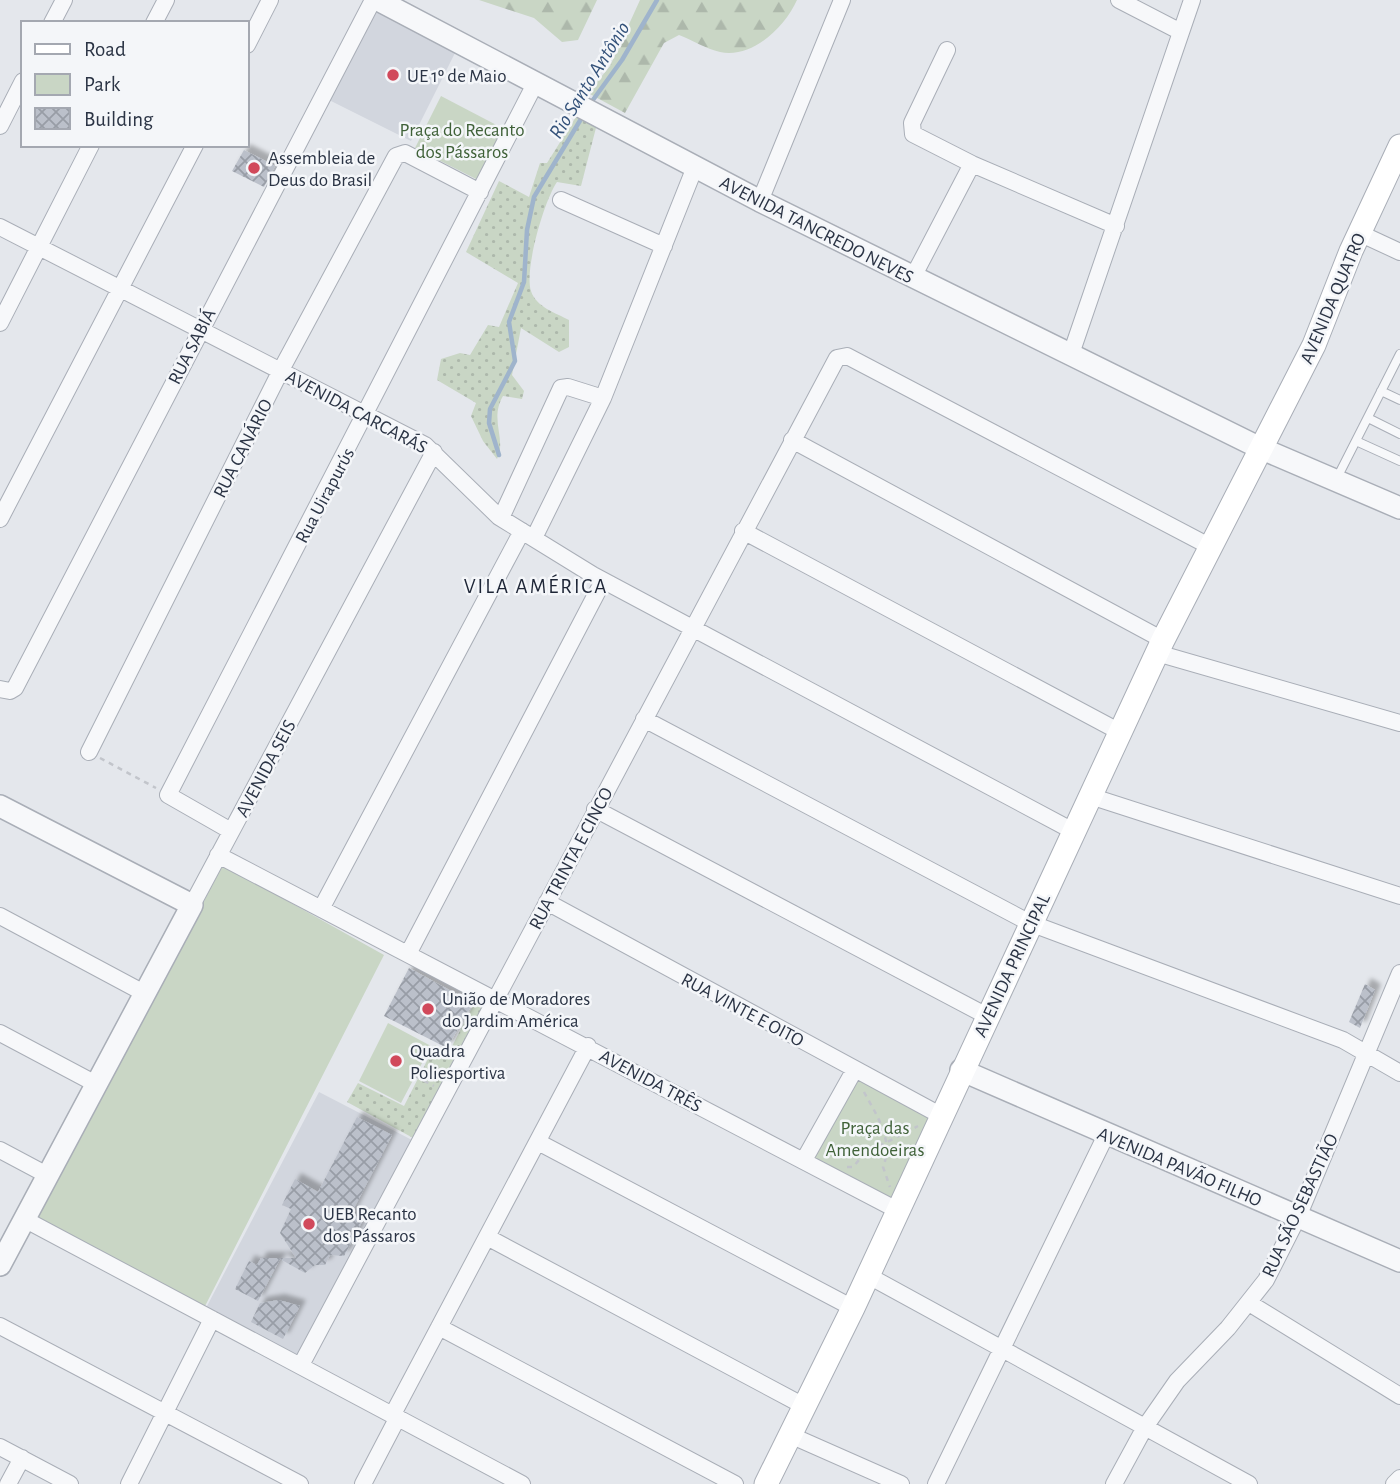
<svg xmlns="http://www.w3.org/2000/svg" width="1400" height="1484" viewBox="0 0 1400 1484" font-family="'Alegreya Sans',sans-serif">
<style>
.built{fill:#d2d6de}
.grass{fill:url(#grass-dots)}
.forest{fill:url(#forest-firs)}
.park{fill:#c9d6c5}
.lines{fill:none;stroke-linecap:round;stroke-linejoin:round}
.stream{stroke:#9fb4cc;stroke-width:4.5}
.building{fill:url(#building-cross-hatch);filter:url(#shadow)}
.service-casing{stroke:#a9aeb7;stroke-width:10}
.minor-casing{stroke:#a9aeb7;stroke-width:18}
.tertiary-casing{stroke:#a9aeb7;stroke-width:24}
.secondary-casing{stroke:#a9aeb7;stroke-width:25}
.path{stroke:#c2c5cb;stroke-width:2.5;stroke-dasharray:5 5;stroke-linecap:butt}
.service{stroke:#f7f8fa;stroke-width:8}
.minor{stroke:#f7f8fa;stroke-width:16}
.tertiary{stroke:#f7f8fa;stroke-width:21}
.secondary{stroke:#fff;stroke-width:23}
.poi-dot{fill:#d1495b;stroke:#f4f6f9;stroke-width:2.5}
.labels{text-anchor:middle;stroke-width:5;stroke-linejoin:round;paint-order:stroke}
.poi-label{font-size:19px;fill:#2b3445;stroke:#f4f6f9;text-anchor:start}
.park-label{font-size:19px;fill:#3f6138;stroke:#f4f6f9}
.street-label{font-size:19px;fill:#2b3445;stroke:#f4f6f9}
.water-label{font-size:21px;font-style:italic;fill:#34527a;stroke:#f4f6f9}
.neighbourhood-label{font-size:21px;letter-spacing:2px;fill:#1d2536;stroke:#f4f6f9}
</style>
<defs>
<pattern id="grass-dots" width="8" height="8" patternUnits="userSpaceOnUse" patternTransform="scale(1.75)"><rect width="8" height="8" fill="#c9d6c5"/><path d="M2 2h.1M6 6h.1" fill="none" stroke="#adb8ab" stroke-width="1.8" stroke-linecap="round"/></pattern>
<pattern id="forest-firs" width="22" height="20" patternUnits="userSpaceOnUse" patternTransform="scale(1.75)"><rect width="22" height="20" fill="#c9d6c5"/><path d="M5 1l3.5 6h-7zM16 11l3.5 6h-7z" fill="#adb8ab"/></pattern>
<pattern id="building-cross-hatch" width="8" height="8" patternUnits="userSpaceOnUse" patternTransform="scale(1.75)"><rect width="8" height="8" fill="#bbc0ca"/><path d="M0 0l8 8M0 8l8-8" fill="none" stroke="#989da6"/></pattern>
<filter id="shadow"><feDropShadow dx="6" dy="-6" stdDeviation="2" flood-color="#0004"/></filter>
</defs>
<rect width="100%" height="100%" fill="#e4e7ec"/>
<path class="built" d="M377 11 456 51 411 141 329 100Z
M319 1092 412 1140 298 1358 206 1308Z"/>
<path class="grass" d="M579 112 598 120 581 186 557 182C544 201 524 270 531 291 536 307 556 313 569 320V347L559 352 521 328 512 375 524 391 522 399 503 396C489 420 507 439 497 459L483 441 471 416 476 403 437 380 441 359 460 353 470 355 488 325 499 327 518 283 466 252 499 181 529 197 540 163H547Z
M475 1002 483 1006 415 1139 347 1102 358 1083 404 1106 435 1045 449 1052Z"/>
<path class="forest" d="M479 0H597L578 40 562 42 534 18Z
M640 0H797C785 27 752 59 720 52 706 49 692 40 679 35L664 43 625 113 588 93 610 66Z"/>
<path class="park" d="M441 96 506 130 478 180 415 148Z
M223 865 384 955 203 1310 37 1217Z
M388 1023 431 1046 401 1103 359 1081Z
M855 1072 939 1116 897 1208 807 1160Z"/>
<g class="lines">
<path class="stream" d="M590 104 622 60 657 0
M499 455 489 423 490 409 515 361 509 322 524 282 527 230 534 197 584 114"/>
</g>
<path class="building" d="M244 150 275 166 264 187 232 171Z
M409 968 473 1003 447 1048 384 1016Z
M1365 984 1375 990 1360 1028 1349 1022Z
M357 1117 392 1135 351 1214 363 1220 344 1256 330 1255 325 1265H315L305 1273 280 1259 258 1301 235 1289 249 1261 257 1265 261 1258H296L280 1233 291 1209 282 1205 295 1179 318 1192Z
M279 1300 300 1306 283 1339 251 1322 260 1303Z"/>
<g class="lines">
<g class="service-casing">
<path id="service" d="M1381 391 1400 400
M1368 418 1400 434
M1356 441 1400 461
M1337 478 1400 354"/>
</g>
<g class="minor-casing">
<path id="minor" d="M1119 0 1181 32
M52 23 64 0
M154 23 166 0
M247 45 270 0
M947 50 912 123 913 134 972 164 1116 226
M0 126 23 81
M561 200 664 246
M760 201 842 0
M0 227 425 445 499 517 593 575 1073 831
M1359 233 1400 252
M913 277 972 164
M0 323 91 145
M1071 354 1192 0
M792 440 1163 640
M501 518 561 388 568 387 603 398
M0 519 195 145
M743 531 1120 732
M534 538 603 398 695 167
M1157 653 1400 723
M0 689 10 691 15 688 373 0
M644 719 1030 923 1343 1040 1400 1073
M89 752 281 370 396 156 405 153 480 192
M1090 796 1400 896
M595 809 987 1016
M231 831 168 795 536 82
M218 855 897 1210
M547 902 940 1115
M192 905 434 452
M321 909 522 531
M0 916 144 993
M408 954 603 581
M0 1033 96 1084
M538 1142 853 1308
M0 1150 47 1175
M804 1160 855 1069
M24 1219 522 1484
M487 1237 804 1406
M867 1275 1249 1484
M1249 1303 1400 1396
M0 1326 300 1484
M439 1327 735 1484
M301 1365 837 358 847 356 1209 546
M393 1414 588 1046
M790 1435 901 1484
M0 1447 70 1484
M8 1484 22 1458
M129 1484 212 1319
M363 1484 398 1417
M936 1484 1106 1135
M1114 1484 1145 1427 1177 1381 1228 1328 1266 1280 1298 1217 1400 973
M1394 1484 1400 1478"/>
</g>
<g class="tertiary-casing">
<path id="tertiary" d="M378 0 760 201 1260 448 1400 508
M0 806 192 905 0 1265
M961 1070 1400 1261"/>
</g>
<g class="secondary-casing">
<path id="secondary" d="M766 1484 853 1308 1163 640 1314 345 1351 251 1400 146"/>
</g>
<path class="path" d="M100 758 156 788
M415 1076 434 1086
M864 1092C877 1116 894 1140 883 1167L890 1187
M847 1167H853L864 1154 918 1126"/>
<use href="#service" class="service"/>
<use href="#minor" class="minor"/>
<use href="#tertiary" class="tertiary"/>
<use href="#secondary" class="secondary"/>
</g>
<g class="poi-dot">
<circle cx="393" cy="75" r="7"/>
<circle cx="254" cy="168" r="7"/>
<circle cx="428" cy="1009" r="7"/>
<circle cx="396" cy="1061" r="7"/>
<circle cx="309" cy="1224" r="7"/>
</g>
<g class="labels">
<g class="poi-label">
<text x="407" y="82">UE 1º de Maio</text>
<text x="268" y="164">Assembleia de<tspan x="268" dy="22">Deus do Brasil</tspan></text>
<text x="442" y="1005">União de Moradores<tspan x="442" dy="22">do Jardim América</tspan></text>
<text x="410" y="1057">Quadra<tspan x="410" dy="22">Poliesportiva</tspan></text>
<text x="323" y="1220">UEB Recanto<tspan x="323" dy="22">dos Pássaros</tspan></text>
</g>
<g class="park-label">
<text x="462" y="136">Praça do Recanto<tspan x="462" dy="22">dos Pássaros</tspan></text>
<text x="875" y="1134">Praça das<tspan x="875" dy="22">Amendoeiras</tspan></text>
</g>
<g class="street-label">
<text transform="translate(817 229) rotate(27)" y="7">AVENIDA TANCREDO NEVES</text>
<text transform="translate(1332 298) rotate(-67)" y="7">AVENIDA QUATRO</text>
<text transform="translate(191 346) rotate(-63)" y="7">RUA SABIÁ</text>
<text transform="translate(357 411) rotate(28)" y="7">AVENIDA CARCARÁS</text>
<text transform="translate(242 448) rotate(-63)" y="7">RUA CANÁRIO</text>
<text transform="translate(324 495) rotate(-62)" y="7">Rua Uirapurύs</text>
<text transform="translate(265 768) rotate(-62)" y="7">AVENIDA SEIS</text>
<text transform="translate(570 858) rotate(-62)" y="7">RUA TRINTA E CINCO</text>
<text transform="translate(1011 965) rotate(-65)" y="7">AVENIDA PRINCIPAL</text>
<text transform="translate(743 1009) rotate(28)" y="7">RUA VINTE E OITO</text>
<text transform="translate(651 1080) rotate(28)" y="7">AVENIDA TRÊS</text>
<text transform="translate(1180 1166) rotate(23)" y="7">AVENIDA PAVÃO FILHO</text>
<text transform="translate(1299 1205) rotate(-65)" y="7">RUA SÃO SEBASTIÃO</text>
</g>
<g class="water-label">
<text transform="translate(589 80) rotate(-58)" y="7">Rio Santo Antônio</text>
</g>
<g class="neighbourhood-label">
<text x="536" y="593">VILA AMÉRICA</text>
</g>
</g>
<rect x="21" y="21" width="228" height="126" fill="#f4f6f9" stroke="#a4a8b1" stroke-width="2"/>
<rect x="35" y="44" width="35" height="10" fill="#ffffff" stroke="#a4a8b1" stroke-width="2"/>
<text x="84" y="56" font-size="21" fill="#2b3445">Road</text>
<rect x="35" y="74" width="35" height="21" fill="#c9d6c5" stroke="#a4a8b1" stroke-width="2"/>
<text x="84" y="91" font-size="21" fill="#2b3445">Park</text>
<rect x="35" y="108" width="35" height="21" fill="url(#building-cross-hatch)" stroke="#a4a8b1" stroke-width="2"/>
<text x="84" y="126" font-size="21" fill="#2b3445">Building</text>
</svg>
